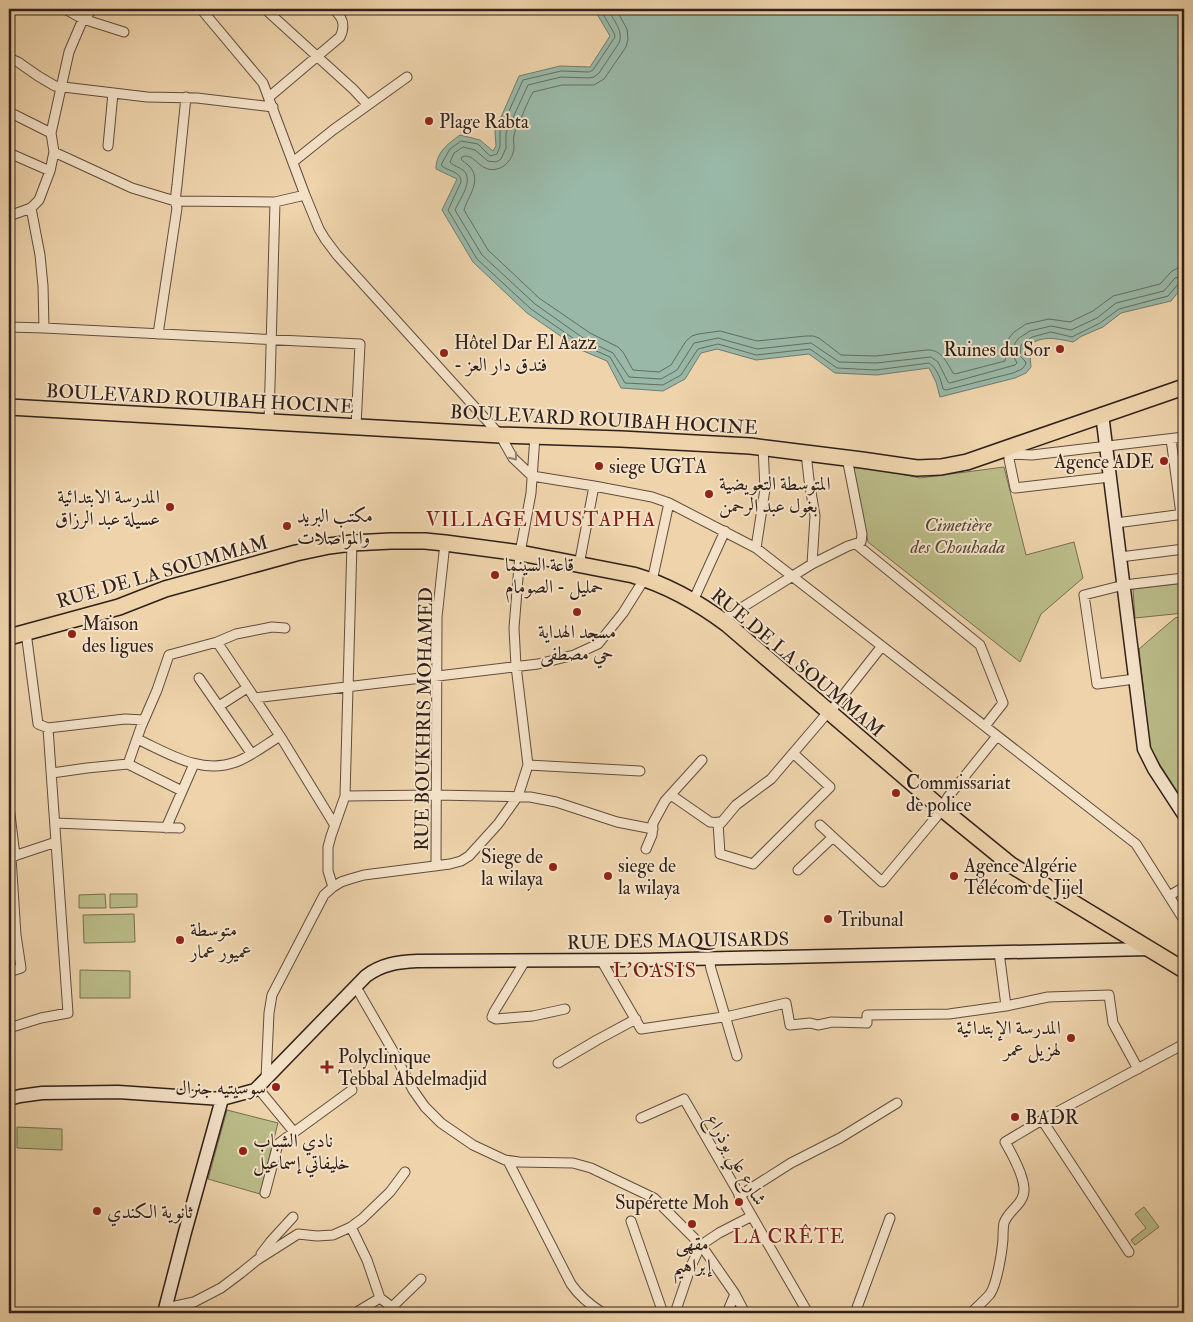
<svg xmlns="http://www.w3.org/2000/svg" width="1193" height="1322" viewBox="0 0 1193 1322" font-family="'IM FELL Double Pica',Amiri,serif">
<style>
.green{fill:#babc88;stroke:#756e51}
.water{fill:#99b8a7;stroke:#6f7b6f}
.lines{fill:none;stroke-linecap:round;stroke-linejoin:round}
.shore{stroke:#646c60;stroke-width:1}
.street-casing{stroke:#604d3e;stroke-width:11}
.secondary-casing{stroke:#30201a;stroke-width:15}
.primary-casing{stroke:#30201a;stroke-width:18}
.street{stroke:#f4e2c8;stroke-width:9}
.secondary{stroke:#f4e2c8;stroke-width:12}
.primary{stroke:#eed3ab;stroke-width:15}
.oneway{stroke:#928171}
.poi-dot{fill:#8f2418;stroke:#f4e2c8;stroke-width:2}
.labels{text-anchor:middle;stroke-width:4;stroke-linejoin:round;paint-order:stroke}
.poi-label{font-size:19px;fill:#30201a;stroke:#f4e2c8;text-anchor:start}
.street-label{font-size:19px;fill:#30201a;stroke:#f4e2c8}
.park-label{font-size:19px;font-style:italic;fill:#524736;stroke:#f4e2c8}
.neighbourhood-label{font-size:20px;letter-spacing:1px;fill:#7a1f14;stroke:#f4e2c8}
</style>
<rect width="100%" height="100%" fill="#eed3ab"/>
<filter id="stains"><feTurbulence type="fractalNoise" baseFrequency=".004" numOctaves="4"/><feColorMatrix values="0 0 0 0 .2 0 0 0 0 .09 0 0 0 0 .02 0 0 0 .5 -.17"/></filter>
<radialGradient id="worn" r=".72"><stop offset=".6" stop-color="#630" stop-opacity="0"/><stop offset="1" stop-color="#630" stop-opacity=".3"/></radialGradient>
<path class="green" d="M853 464 920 478 1004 467 1026 555 1074 542 1083 578 1041 614 1020 662 868 542Z
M1184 583V613L1135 618 1133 589Z
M1184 616V802L1150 749 1139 649 1175 618Z
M105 894 106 908H79V895Z
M110 894H137V907L110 908Z
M134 914 135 942 84 943 83 915Z
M80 970 130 971V998H80Z
M227 1110 278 1123 260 1194 208 1179Z
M17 1127 62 1129V1150L17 1148Z
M1144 1207 1159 1227 1135 1245 1131 1240 1146 1228 1135 1214Z"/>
<path class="water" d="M594 9H1184V285L1171 301 1121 313 1103 327 1082 336 1073 342C1053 338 1043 335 1025 347V355L1030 356 1031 367 1026 373 1015 378 940 397 936 382 929 368 877 375 835 373 809 354 756 360 717 349 701 353 685 379 663 391 621 388 607 361 581 350 527 313 473 262 442 210 457 179 436 169C436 152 448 144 460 135L480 140 493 151 496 146 495 131 519 76 560 66 590 67 610 36Z"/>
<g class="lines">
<path class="shore" d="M600 9 614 33 615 37 593 70 589 72 561 71 523 80 500 131V146L497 154 490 156 478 144 461 141 450 149 441 165 443 167C450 171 462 173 461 182L448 210 477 259 531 309 583 345 610 357 625 383 663 385 681 375 698 349 718 344 756 355 810 349 837 368 876 370 929 363C937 368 941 380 943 389L946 390 1013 373 1022 369 1026 364 1025 361 1020 356 1021 345 1032 337 1051 332 1072 337 1100 323 1119 309 1168 296 1179 283 1184 281
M607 9C613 19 624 31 619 43L599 73 594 77 589 78 561 77 528 85 506 133V148L501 159 496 162 488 161 475 150 463 147 454 153 450 162C453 166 460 167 464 171 474 181 459 200 455 210L482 255 535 304 586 340 613 353 629 377 661 379 677 370 694 343 699 342 718 338 757 349 811 343 839 362 876 363 931 357 938 362 948 382 950 383 1015 365 1017 363 1013 355 1015 343 1019 338 1030 331 1051 326 1071 330 1097 318 1116 303 1164 291 1175 278 1184 275
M616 9 627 29 628 39 626 47 604 79 594 85H562L533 92C528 101 524 111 520 121 518 125 515 130 514 135 513 139 514 143 514 147 514 155 508 165 500 168 480 176 475 151 462 157L461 159C463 162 468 164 470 167 482 181 468 196 464 210L488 250 539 298 590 333 618 347 623 352 633 370 659 372 671 365 686 341 692 336 698 334 720 331 757 341 806 336H813L819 338 841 355 876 356 926 350C941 349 946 361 953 373L955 374 1005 361 1007 345 1009 338 1014 332 1026 324 1049 319 1070 322 1093 311 1113 296 1160 284 1172 271 1178 268H1184"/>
<g class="street-casing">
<path id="street" d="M65 9 83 19 124 32
M201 9 263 83 305 195 319 229 325 239 337 255 500 435 513 458 532 476
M265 9 353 89 368 105
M9 58 18 62 38 76 55 86 147 97 197 98 273 107
M269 97 340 37C346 25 343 17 333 9
M9 112 51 133
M108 146 113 93
M54 152 132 188 175 201 275 202 305 195
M9 153 50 171
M293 162 333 130 407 77
M31 208 40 255 43 286 44 328
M9 216 31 208 39 200 50 171 54 152 51 133 69 52 83 19 93 9
M9 327 44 328 360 344 356 426
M158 334 177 208 175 201 177 185 186 97
M269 421 275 202
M1171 439 1181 514
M1001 451 1009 454 1032 455 1184 437
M806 453 809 480 815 516 812 564
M1009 454V459L1015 488 1110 477
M532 476 594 486 652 497 669 503 756 548 1136 844 1184 920
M1116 523 1184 514
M856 544 980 645 1003 703 985 726
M756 548 765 489 763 447
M1120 557 1184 549
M579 565 594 486
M652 581 669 503
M693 601 725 531
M722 620 812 564 848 546 861 542 862 534 847 458
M26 632 38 724 48 728 125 719 144 720
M217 642 282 739 334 824
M199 678 251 753
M1135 679 1097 684 1084 595 1124 585 1184 578
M254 698 538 664 574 655 598 644 623 613 645 578
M219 706 247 688
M830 712 882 646
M137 739C168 753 200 775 236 762 250 757 267 744 280 736
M128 764 141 727 157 690 169 655 217 642 236 634 272 627 285 628
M528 765 640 771
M52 773 87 768 128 764 182 791
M671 795 710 822 721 823 736 805 771 779 829 711
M345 796 436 795 530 797 556 802 617 822 653 829
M9 806 15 856
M718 822 720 854 753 864 830 787 793 753
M55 823 180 828
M820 825 882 882 937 816 948 797 997 736
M166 828 194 764
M646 849 652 835 653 823 665 801 702 760
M11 857 56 842
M436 866 437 617 445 543
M798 870 833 837
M333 887 328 871V847L331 836 345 796 352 543
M1169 896 1184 887
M999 952 1006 1006
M709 958 711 969 737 1056
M601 960 641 1029 730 1016 786 1003 790 1025 810 1023 818 1025 832 1022 867 1023V1015L949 1014 1006 1006 1048 997 1109 995 1113 1023 1138 1069
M525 961 494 1012 492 1017 496 1019 533 1016 565 1009
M9 972 21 968 16 935 11 857
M356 987 393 1051 413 1090 425 1107 441 1123 473 1145 505 1160 519 1162 573 1163 591 1168 654 1198 701 1245 735 1294 745 1313
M9 1028 41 1018 68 1013 48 728
M558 1063 597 1040 636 1019
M266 1078 269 1013 272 995 324 895 333 887 341 882 350 879 364 875 450 864 461 861 469 856 498 824 518 796 528 765 516 666 514 628 520 553 531 493 535 436
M257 1087 294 1132
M641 1118 684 1099 808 1313
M1042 1120 1129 1252
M508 1161 571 1284C580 1297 590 1305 603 1313
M265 1193 278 1144 352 1090
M739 1196 791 1163 840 1138 897 1103
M631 1221 663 1313
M351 1227 367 1260 380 1298 392 1307 421 1279
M261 1254 271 1241 293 1217
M166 1308 194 1302 221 1288 241 1273 257 1260 298 1234 317 1236 333 1235 351 1227 362 1219 390 1192 405 1172
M355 1313 380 1298
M675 1313 691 1266 701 1245 719 1233 752 1216
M727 1313 735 1294
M855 1313 890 1218
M971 1313C977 1307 984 1301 990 1294 997 1284 1002 1252 1003 1239 1003 1233 1003 1228 1004 1223 1009 1209 1025 1204 1024 1188 1023 1174 1012 1154 1005 1142L1042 1120 1184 1044"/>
</g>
<g class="secondary-casing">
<path id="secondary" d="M1102 414 1144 749 1154 769 1184 815
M9 1099 20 1096 42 1093 118 1092 222 1099 255 1090 366 976C382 964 398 962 417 961L642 960 1149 949
M164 1313 185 1232 222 1099"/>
</g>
<g class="primary-casing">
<path id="primary" d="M9 407 500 435 621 439 750 446 862 460 917 468 941 467 967 462 1184 387
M9 637 119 607 165 589 296 553 329 546 352 543 391 541H425L445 543 520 553 633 575C667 585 699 603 727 624L941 808 1011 865 1184 970"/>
</g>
<use href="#street" class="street"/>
<use href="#secondary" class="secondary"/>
<use href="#primary" class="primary"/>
</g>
<defs><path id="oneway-chevron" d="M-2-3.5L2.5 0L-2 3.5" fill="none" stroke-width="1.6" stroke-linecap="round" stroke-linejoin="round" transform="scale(1.25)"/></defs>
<use class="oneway" href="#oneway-chevron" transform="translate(514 457) rotate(52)"/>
<g class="poi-dot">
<circle cx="429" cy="121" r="5"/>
<circle cx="1060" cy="349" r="5"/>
<circle cx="444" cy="353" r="5"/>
<circle cx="1164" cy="461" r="5"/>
<circle cx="599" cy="466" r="5"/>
<circle cx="709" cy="494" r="5"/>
<circle cx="170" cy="507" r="5"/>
<circle cx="287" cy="526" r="5"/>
<circle cx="495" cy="575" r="5"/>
<circle cx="577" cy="612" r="5"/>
<circle cx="72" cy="634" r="5"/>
<circle cx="896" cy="793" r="5"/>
<circle cx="553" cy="867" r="5"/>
<circle cx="608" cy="876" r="5"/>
<circle cx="954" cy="876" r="5"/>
<circle cx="828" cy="919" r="5"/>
<circle cx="180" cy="940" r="5"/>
<circle cx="1071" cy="1038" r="5"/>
<path d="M324.5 1059.5h5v5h5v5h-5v5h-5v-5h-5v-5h5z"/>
<circle cx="276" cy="1087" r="5"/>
<circle cx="1015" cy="1117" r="5"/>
<circle cx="243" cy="1151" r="5"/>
<circle cx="739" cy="1202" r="5"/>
<circle cx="97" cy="1211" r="5"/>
<circle cx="692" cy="1224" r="5"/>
</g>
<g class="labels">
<g class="poi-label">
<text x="439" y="128">Plage Rabta</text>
<text x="454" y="349">Hôtel Dar El Aazz<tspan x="454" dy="22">- فندق دار العز</tspan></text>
<text x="1050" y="356" text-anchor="end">Ruines du Sor</text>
<text x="1154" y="468" text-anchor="end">Agence ADE</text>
<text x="609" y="473">siege UGTA</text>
<text x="719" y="490">المتوسطة التعويضية<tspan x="719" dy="22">بغول عبد الرحمن</tspan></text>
<text x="160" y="503" text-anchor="end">المدرسة الابتدائية<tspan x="160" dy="22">عسيلة عبد الرزاق</tspan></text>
<text x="297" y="522">مكتب البريد<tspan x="297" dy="22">والمواصلات</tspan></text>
<text x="505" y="571">قاعة السينما<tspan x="505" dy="22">حمليل - الصومام</tspan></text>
<text x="82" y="630">Maison<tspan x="82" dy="22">des ligues</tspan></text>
<text x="577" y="638" text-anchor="middle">مسجد الهداية<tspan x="577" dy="22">حي مصطفى</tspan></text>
<text x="906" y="789">Commissariat<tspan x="906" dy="22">de police</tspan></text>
<text x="543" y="863" text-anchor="end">Siege de<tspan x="543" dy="22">la wilaya</tspan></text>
<text x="618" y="872">siege de<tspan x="618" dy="22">la wilaya</tspan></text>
<text x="964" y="872">Agence Algérie<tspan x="964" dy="22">Télécom de Jijel</tspan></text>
<text x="838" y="926">Tribunal</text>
<text x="190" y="936">متوسطة<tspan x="190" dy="22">عميور عمار</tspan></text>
<text x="1061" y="1034" text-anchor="end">المدرسة الإبتدائية<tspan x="1061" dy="22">لهزيل عمر</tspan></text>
<text x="338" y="1063">Polyclinique<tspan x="338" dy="22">Tebbal Abdelmadjid</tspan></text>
<text x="266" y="1094" text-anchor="end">سوسيتيه جنرال</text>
<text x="1025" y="1124">BADR</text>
<text x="253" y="1147">نادي الشباب<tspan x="253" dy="22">خليفاتي إسماعيل</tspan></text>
<text x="729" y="1209" text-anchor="end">Supérette Moh</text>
<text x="107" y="1218">ثانوية الكندي</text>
<text x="692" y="1250" text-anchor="middle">مقهى<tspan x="692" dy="22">إبراهيم</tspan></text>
</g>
<g class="street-label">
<text transform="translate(200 398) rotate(3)" y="7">BOULEVARD ROUIBAH HOCINE</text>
<text transform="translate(604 419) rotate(3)" y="7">BOULEVARD ROUIBAH HOCINE</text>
<text transform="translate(162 571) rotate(-16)" y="7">RUE DE LA SOUMMAM</text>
<text transform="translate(798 662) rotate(40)" y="7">RUE DE LA SOUMMAM</text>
<text transform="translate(423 719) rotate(-89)" y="7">RUE BOUKHRIS MOHAMED</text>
<text transform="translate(678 940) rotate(-1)" y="7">RUE DES MAQUISARDS</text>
<text transform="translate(737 1159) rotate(60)" y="7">شارع علي بوذراع</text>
</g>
<g class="park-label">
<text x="958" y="531">Cimetière<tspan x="958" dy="22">des Chouhada</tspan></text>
</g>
<g class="neighbourhood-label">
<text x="541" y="526">VILLAGE MUSTAPHA</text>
<text x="655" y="977">L'OASIS</text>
<text x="789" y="1243">LA CRÊTE</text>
</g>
</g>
<rect width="1193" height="1322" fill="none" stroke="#eed3ab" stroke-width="30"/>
<rect x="10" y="10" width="1173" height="1302" fill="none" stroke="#30201a" stroke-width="2.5"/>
<rect x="15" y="15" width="1163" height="1292" fill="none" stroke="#30201a"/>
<rect width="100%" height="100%" filter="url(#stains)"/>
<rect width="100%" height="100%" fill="url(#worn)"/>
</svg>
